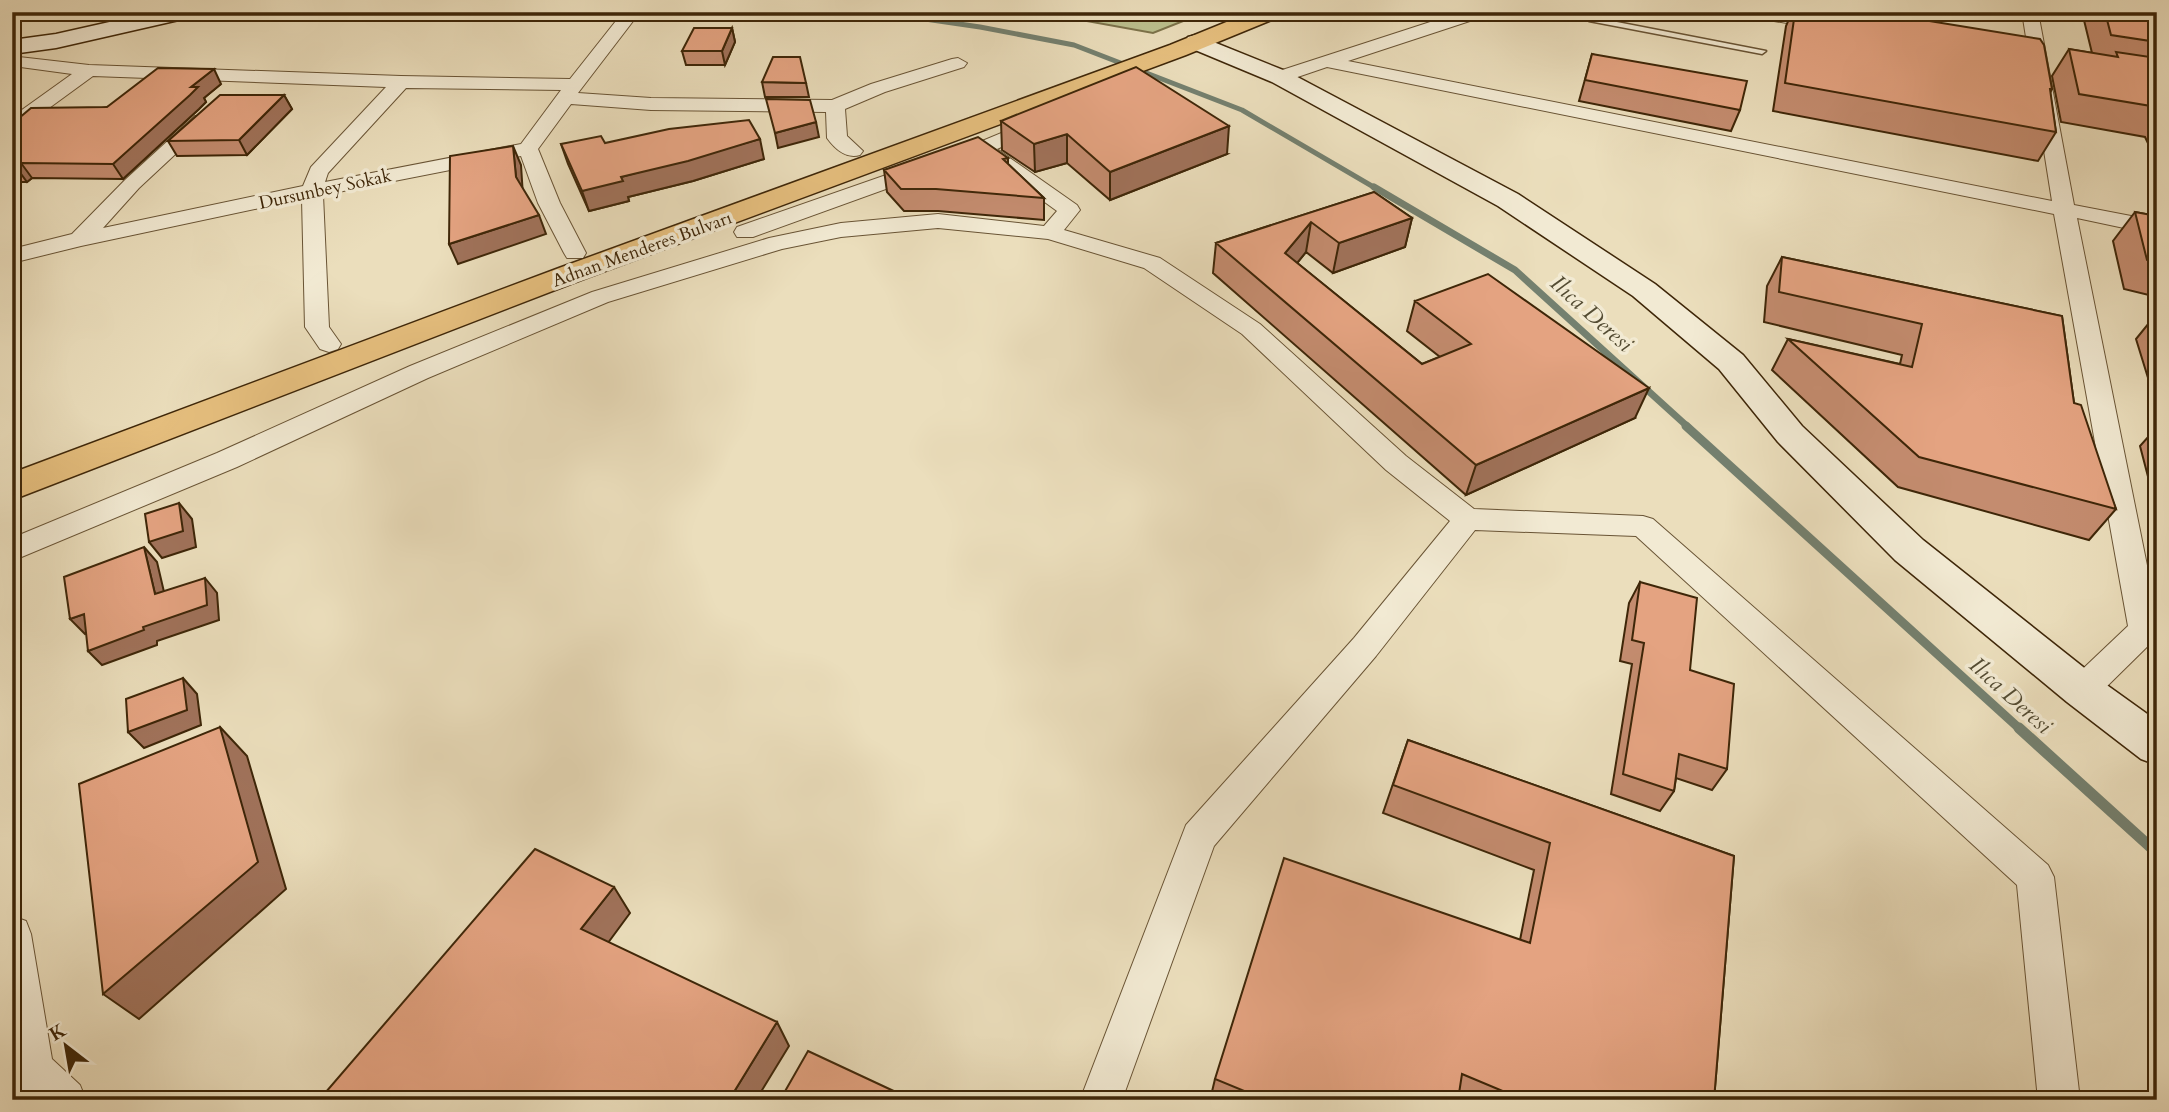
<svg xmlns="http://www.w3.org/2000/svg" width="2169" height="1112" viewBox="0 0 2169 1112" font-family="Cardo,serif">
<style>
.green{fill:#bbc08e;stroke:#7c734b;stroke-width:2}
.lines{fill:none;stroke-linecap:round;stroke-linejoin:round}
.stream-far3{stroke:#74806f;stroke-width:5}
.stream-far2{stroke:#74806f;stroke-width:7}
.stream-far1{stroke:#74806f;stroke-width:9}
.stream{stroke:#74806f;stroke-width:11}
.lane-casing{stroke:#695435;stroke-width:3}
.street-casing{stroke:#695435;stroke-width:2}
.secondary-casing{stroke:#3e2608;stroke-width:3}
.primary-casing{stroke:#3e2608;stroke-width:3}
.lane{fill:#f2ead3;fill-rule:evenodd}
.street{fill:#f2ead3;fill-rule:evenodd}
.secondary{fill:#f2ead3;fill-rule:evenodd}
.primary{fill:#e6bf7e;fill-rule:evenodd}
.wall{fill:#c48c6f;stroke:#3e2608;stroke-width:2}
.shaded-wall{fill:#a0725a;stroke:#3e2608;stroke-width:2}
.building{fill:#e4a381;stroke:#3e2608;stroke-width:2}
.labels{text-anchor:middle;stroke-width:7;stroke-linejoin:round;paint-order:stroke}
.far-street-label{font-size:18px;fill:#3e2608;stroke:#f2ead3}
.water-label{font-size:23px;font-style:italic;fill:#544c33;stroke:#f2ead3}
</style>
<rect width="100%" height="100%" fill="#ebdebc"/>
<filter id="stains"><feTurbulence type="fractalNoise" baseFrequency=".00286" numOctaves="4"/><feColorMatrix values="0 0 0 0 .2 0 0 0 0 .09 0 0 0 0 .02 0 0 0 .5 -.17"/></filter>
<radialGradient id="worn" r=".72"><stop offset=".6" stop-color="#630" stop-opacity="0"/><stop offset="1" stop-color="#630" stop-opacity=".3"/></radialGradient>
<path class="green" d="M1037 12H1206L1153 33Z"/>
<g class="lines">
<path class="stream-far3" d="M877 12 980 27 1074 45 1242 110 1377 189"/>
<path class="stream-far2" d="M1374 187 1515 270 1688 427"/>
<path class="stream-far1" d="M1686 426 2021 730"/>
<path class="stream" d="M2019 728 2157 853"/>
<g class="lane-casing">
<path id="lane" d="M1572 12H1582L1591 17 1766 51 1762 54 1589 21Z"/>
</g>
<g class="street-casing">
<path id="street" d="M623 12H640L578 93 651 98 832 100 871 84 952 59 958 58 967 63 964 67 885 92 845 109 847 136 863 151 860 155C846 159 835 149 827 138L826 112 651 110 571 104 538 149 560 203 586 253 583 258H567L564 253 538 203 521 156 323 195 329 327 341 344 338 349 329 352 320 349 305 327 302 199 81 246 12 263V249L72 234 125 180 195 116H209L212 120 139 188 103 228 303 186 311 167 386 87 93 76 19 130 12 132V117L72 74 13 66V58L19 57 89 65 401 76 570 79ZM406 88 561 90 521 144 325 182 328 173Z
M1461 12H1487L1485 16 1348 61 2052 201 2022 12H2038L2074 205 2157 221V235L2077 218 2157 615 2155 639 2094 699 2082 703 2070 699 2066 690 2070 681 2128 626 2054 214 1327 67 1280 83 1271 77 1273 73Z
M1742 12C1762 12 1825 12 1838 25L1829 30 1750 17Z
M1037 118 1047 124 1044 128 997 149 1077 205 1080 210 1064 230 1160 258 1260 324 1406 456 1474 509 1643 516 1653 519 2048 865 2054 877 2080 1100H2038L2017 885 1636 536 1475 530 1376 656 1214 846 1122 1100H1080L1186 825 1354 638 1450 521 1386 470 1242 334 1144 268 1048 239 938 228 841 237 782 249 608 302 428 378 237 467 12 561V538L217 453 410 366 592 292 769 238 841 223 938 214 1044 226 1057 211 980 155 753 237H737L734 232 737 227 975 144Z
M12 916 26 921 31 934 52 1059 80 1085 86 1100H12Z"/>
</g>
<g class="secondary-casing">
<path id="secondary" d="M154 12H195L192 17 56 48 12 54V40L56 34Z
M1196 35 1288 72 1518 194 1655 284 1743 355 1802 426 1923 540 2097 678 2157 721V765L2141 759 2067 702 1895 560 1778 442 1719 369 1633 296 1498 206 1272 82 1188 47 1185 42 1188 37Z"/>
</g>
<g class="primary-casing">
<path id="primary" d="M1251 12H1282L1279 17 1186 55 581 280 12 500V473L559 268 1170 45Z"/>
</g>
<use href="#lane" class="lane"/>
<use href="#street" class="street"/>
<use href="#secondary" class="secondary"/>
<use href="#primary" class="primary"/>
</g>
<path class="wall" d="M1792 12H1896L1894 15 2052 89 2050 93 2056 132 2038 161 1773 111 1786 26Z
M2082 12H2157V162L2145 137 2061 122 2052 76 2069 49 2092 53Z
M732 28 735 42 725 65H686L682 51Z
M1592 54 1740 110 1731 131 1579 101Z
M762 82 806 83 809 97H765Z
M221 84 204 98 206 102 199 109 123 179 32 178 27 182H12V124L107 107Z
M284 95 292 109 247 155 177 156 168 141Z
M1001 121 1227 154 1110 200 1067 163 1035 172 1002 150Z
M605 143 764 159 693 181 628 197 629 201 589 211 568 164 561 144Z
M1008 158V164L1044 198V220L938 211H904L887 192 884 170Z
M1374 192 1412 218 1405 247 1333 273 1306 252 1297 263 1422 364 1440 357 1407 331 1415 301 1635 418 1466 495 1213 273 1216 243Z
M2135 212 2157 216V297L2124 289 2113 241Z
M1782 257 2062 316 2074 403 2116 509 2089 540 1898 487 1772 370 1788 339 1900 364 1902 355 1764 322 1767 286Z
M2157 313V407L2136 339Z
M2157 427V511L2140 446Z
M1640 582 1690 670 1727 769 1712 790 1676 778 1674 791 1660 811 1611 794 1632 664 1620 661 1629 603Z
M1408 740 1734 856 1714 1100H1210L1215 1079 1520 940 1534 870 1383 813Z"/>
<path class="shaded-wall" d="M732 28 735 42 725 65 722 51Z
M214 69 221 84 204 98 206 102 199 109 123 179 113 164 191 87Z
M284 95 292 109 247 155 239 140Z
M816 122 819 137 778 148 775 133Z
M1229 126 1227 154 1110 200V172Z
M1067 134V163L1035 172 1034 144Z
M760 139 764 159 693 181 628 197 629 201 589 211 582 191 621 177Z
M513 146 521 165 523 196 516 177Z
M21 163 32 178 27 182 16 167Z
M539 215 546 234 458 264 449 244Z
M1412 218 1405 247 1333 273 1339 243Z
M1311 222 1306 252 1281 283 1285 253Z
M1649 388 1635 418 1466 495 1476 465Z
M179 503 192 519 196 547 162 558 149 542Z
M144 547 157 562 168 609 155 594Z
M205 578 217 593 219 620 157 641V645L102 665 88 651 143 627Z
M84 614 98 629 85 634 70 619Z
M183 678 197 694 201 725 144 748 128 732Z
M220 727 247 756 286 889 139 1019 103 994Z
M614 887 630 913 599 955 581 929Z
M777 1022 789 1046 756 1100H729Z"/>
<path class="building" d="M1795 12H1874L2040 39 2044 45 2052 89H2050L2056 132 1785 83Z
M2105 12H2157V42L2111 35Z
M694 28H732L722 51H682Z
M2069 49 2118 57 2116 52 2157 58V107L2079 94Z
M1592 54 1747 81 1740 110 1585 80Z
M773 57H800L806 83 762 82Z
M1136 67 1229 126 1110 172 1067 134 1034 144 1001 121Z
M158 68 214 69 191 87H198L190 95 113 164 21 163 16 167H12V124L31 108 107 107Z
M220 95H284L239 140 168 141Z
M766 99 810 100 816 122 775 133Z
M749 120 760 139 688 161 621 177 623 181 582 191 561 144 601 136 605 143 669 129Z
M978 137 1008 158 1003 159 1044 198 936 189H901L884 170Z
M513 146 516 177 539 215 449 244 450 156Z
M1374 192 1412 218 1339 243 1311 222 1285 253 1422 364 1471 344 1415 301 1488 274 1649 388 1476 465 1216 243Z
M2135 212 2157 216V262L2147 260Z
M1782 257 2062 316 2074 403 2081 405 2116 509 1919 457 1788 339 1912 367 1922 324 1779 292Z
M179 503 183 531 149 542 145 514Z
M144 547 155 594 205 578 207 605 143 627 144 630 88 651 84 614 70 619 64 577Z
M1640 582 1697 598 1690 670 1734 684 1727 769 1679 754 1674 791 1623 774 1644 643 1632 640Z
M183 678 187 710 128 732 126 699Z
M220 727 258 862 103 994 79 784Z
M1408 740 1734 856 1714 1100H1524L1462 1074 1458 1100H1266L1215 1079 1284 858 1530 943 1550 843 1393 785Z
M535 849 614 887 581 929 777 1022 729 1100H319Z
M808 1051 913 1100H780Z"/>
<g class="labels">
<g class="far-street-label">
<text transform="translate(325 189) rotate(-12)" y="6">Dursunbey Sokak</text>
<text transform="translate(642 249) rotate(-20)" y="6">Adnan Menderes Bulvarı</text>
</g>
<g class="water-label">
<text transform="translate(1592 313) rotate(42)" y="8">Ilıca Deresi</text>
<text transform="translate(2011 695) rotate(42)" y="8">Ilıca Deresi</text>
</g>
</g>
<rect width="2169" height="1112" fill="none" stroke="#ebdebc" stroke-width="42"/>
<rect x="14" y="14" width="2141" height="1084" fill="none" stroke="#3e2608" stroke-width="3.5"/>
<rect x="21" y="21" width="2127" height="1070" fill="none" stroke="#3e2608" stroke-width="2"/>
<g transform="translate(66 1046) rotate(329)" stroke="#f2ead3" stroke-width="5" paint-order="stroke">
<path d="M0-5L12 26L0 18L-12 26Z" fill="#3e2608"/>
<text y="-10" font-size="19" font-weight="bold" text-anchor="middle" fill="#3e2608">K</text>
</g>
<rect width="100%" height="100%" filter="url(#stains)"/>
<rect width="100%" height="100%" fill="url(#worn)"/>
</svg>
